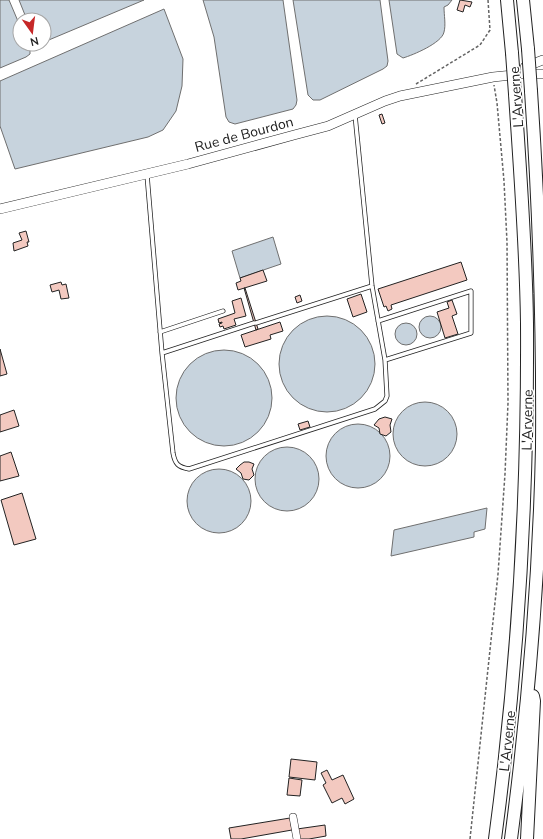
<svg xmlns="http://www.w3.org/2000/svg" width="543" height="839" viewBox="0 0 543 839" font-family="'Nunito Sans',sans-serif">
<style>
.water{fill:#c7d3dd;stroke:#6f6f6f}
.building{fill:#f3c9c0;stroke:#222}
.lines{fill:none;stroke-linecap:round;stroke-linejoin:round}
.lane-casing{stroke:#222;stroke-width:5}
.street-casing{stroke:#222;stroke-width:8}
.secondary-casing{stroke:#222;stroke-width:10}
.highway-casing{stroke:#222;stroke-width:14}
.path{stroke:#646464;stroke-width:1.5;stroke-dasharray:3 2;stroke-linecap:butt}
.lane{stroke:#fff;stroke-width:3.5}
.street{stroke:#fff;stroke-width:7}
.secondary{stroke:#fff;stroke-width:9}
.highway{stroke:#fff;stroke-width:12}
.highway-bridge-casing{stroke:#222;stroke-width:14;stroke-linecap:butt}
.highway-bridge{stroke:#fff;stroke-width:12}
.labels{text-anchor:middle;stroke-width:3;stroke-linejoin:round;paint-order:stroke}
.street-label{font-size:14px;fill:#222;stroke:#fff}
</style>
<rect width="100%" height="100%" fill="#fff"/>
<path class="water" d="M0 0H9L20 26V44H28L30 49V54L26 57 0 68Z
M19 0H144L44 42V20H27Z
M203 0H283L297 100 296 105 293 109 235 124 229 122 226 117 214 37Z
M293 0H380L388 61 387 66 383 69 320 100H313L308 95Z
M389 0H452L448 5 444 7C444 15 446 25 444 32 442 43 413 55 403 58L397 54Z
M164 9 183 59 182 86 176 111 163 130 148 137 15 169 0 126V81Z
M273 237 281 264 240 278 232 251Z
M279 364a48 48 0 1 1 96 0a48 48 0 1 1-96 0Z
M419 327a11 11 0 1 1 22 0a11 11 0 1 1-22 0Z
M395 334a11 11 0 1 1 22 0a11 11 0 1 1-22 0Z
M176 398a48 48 0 1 1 96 0a48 48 0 1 1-96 0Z
M393 434a32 32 0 1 1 64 0a32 32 0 1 1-64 0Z
M326 456a32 32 0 1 1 64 0a32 32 0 1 1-64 0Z
M255 479a32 32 0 1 1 64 0a32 32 0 1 1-64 0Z
M187 501a32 32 0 1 1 64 0a32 32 0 1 1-64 0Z
M487 508 485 529 474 532V537L391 556 394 530Z"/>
<path class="building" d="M460 0 472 2 470 7 465 5 463 12 457 10Z
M382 114 385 123 382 124 379 115Z
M26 231 29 242H27L28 246 14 251 13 243 22 240 19 233Z
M461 262 467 280 391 305 392 309 388 311 386 306 384 307 378 289Z
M263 270 267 281 238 290 236 283 241 281 240 278Z
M61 282 62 285 66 284 69 298 61 299 59 290 52 292 50 285Z
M244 288H245L258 329 256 330Z
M361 294 367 312 353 317 347 299Z
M300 295 302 301 297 303 295 297Z
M241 298 246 316 234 319 236 325 224 329 223 326 220 327 219 324 222 323V322L219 323 218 319 235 313 232 301Z
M452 300 457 314 452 316 458 334 445 338 437 312 449 308 447 302Z
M280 322 283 331 270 335 271 339 245 347 241 335Z
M0 349 7 374 0 376Z
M14 410 19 426 0 432V415Z
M385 417 392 419 390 425 391 432 386 436 380 434 379 428 374 425 379 419Z
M308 421 310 427 300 430 298 424Z
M11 452 19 476 0 481V456Z
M244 462H249L254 464 252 469 254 475 249 480 243 479 241 473 236 469 240 465Z
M22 493 36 539 14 545 1 500Z
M291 759 317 762 315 780 289 777Z
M327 770 332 780 343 775 354 799 345 804 342 798 332 803 323 785 326 783 321 773Z
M289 778 302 780 300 796 287 795Z
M290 818 292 830 241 839H231L229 828Z
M325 825 326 836 309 839H299L297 829Z"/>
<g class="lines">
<g class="lane-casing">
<path id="lane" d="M147 175 162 353 173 453C175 464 178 467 189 469L375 409 385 401 387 396 385 360 372 286 355 115
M378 321 471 291V333L385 360
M256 323 372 286
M160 332 223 311
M162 353 254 323"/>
</g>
<g class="street-casing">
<path id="street" d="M293 817 297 839"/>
</g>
<g class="secondary-casing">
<path id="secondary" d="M525 67 543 60
M0 209 188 164 294 135 328 126 385 101 400 96 493 77 521 74H543"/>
</g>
<g class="highway-casing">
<path id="highway" d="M507 0 512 53
M523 0 528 49
M495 839C518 668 528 495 527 323 526 246 520 170 515 94
M511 839C528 710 539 579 542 448 543 329 539 210 531 91
M527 839 534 701 533 696"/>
</g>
<path class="path" d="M416 84 480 45 490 30 488 0
M470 839 498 574 505 474 508 403 507 242 504 181 497 103 494 85"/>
<use href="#lane" class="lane"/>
<use href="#street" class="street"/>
<use href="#secondary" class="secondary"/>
<use href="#highway" class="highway"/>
<g class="highway-bridge-casing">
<path id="highway-bridge" d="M528 49 531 91
M512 53 515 94"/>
</g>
<use href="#highway-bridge" class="highway-bridge"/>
</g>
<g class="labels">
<g class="street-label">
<text transform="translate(516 97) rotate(-94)" y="5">L'Arverne</text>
<text transform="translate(244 134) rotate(-15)" y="5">Rue de Bourdon</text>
<text transform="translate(527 420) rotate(-89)" y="5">L'Arverne</text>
<text transform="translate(507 741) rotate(-84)" y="5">L'Arverne</text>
</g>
</g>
<g transform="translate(32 32) rotate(166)"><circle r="19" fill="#ffffff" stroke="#a7a7a7"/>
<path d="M0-3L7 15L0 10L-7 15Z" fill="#c62828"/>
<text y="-6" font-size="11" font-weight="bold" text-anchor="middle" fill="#222222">N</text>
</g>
</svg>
